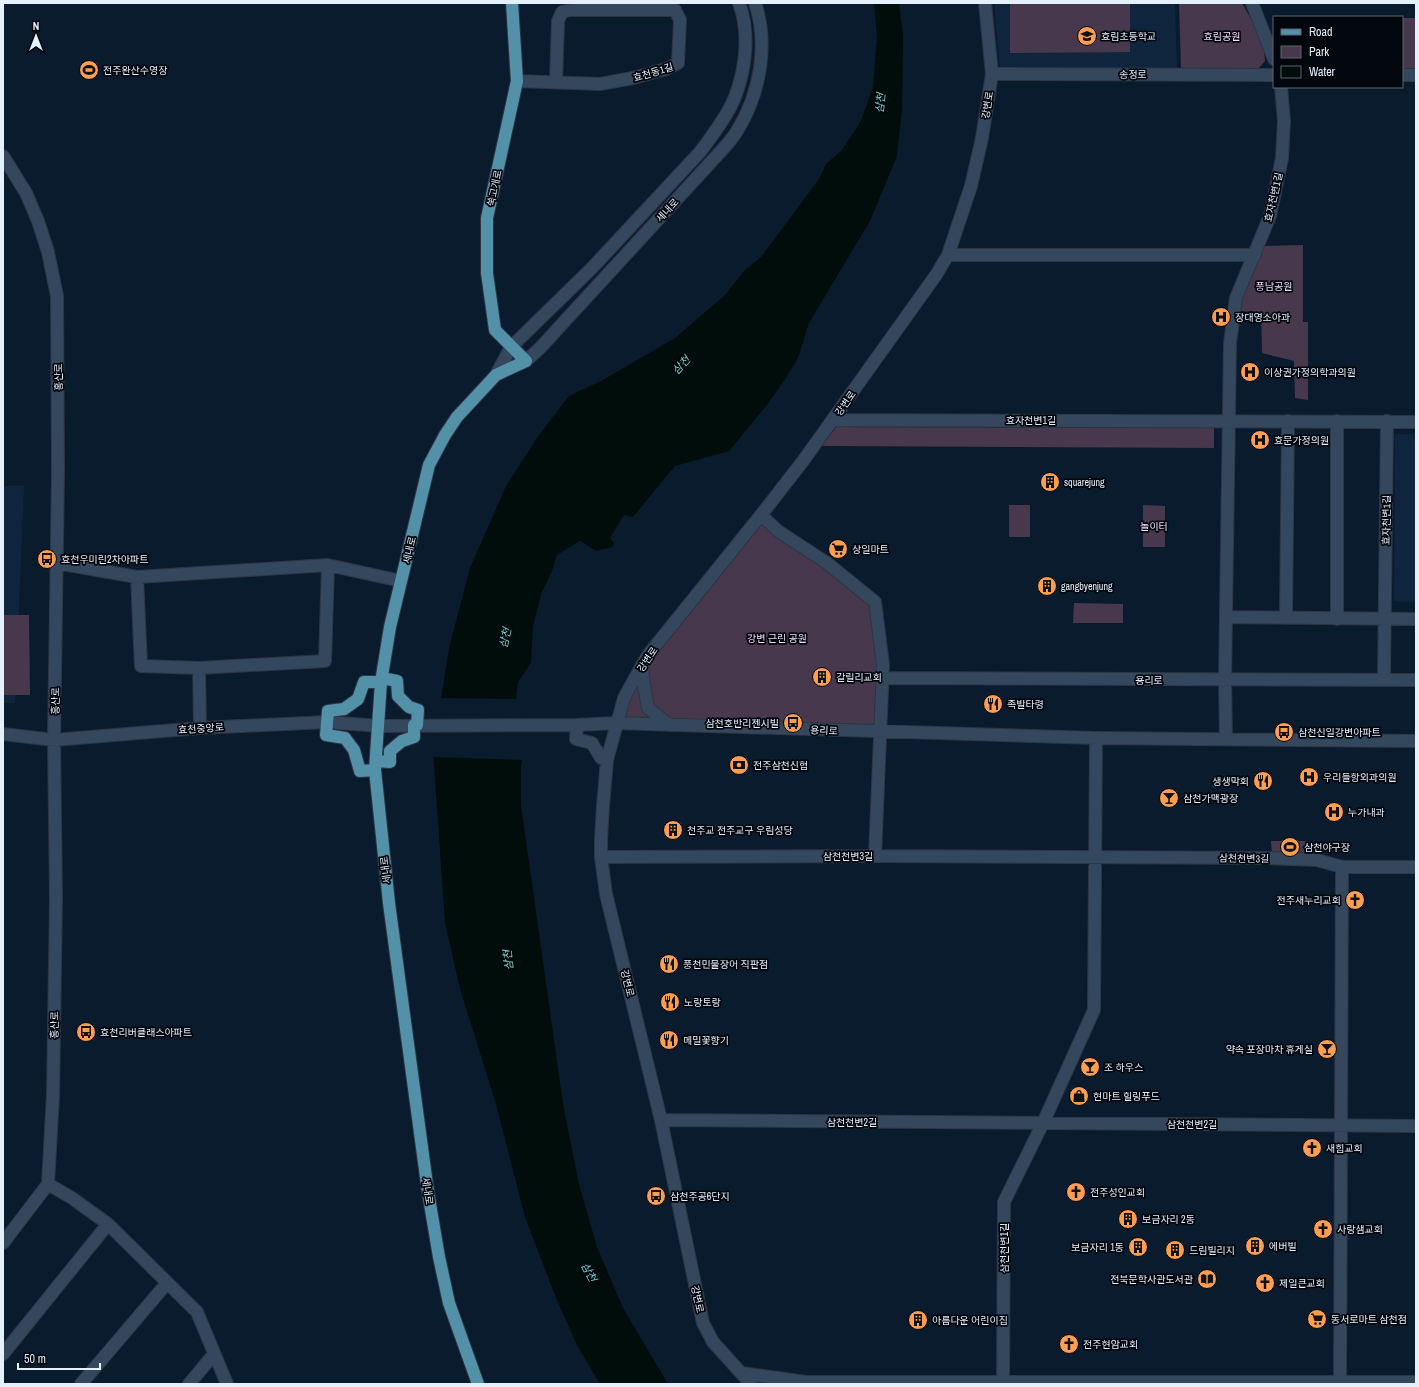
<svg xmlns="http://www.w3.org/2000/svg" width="1419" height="1387" viewBox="0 0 1419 1387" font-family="'Archivo Narrow','Noto Sans KR',sans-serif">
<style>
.built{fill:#0f253d}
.green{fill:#48384d}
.water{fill:#000d0b}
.pier{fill:#0a1b2e}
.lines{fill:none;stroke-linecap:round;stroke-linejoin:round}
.minor-casing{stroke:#2e3544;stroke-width:14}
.major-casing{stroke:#2e3544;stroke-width:14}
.minor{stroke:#34475c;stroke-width:12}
.major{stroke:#5391a9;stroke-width:12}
.labels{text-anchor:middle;stroke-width:3.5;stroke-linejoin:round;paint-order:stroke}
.poi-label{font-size:10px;fill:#e5f0fd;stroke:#02060d;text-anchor:start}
.park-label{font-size:10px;fill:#f4dafc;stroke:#02060d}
.street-label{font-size:10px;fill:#e5f0fd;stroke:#02060d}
.water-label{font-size:11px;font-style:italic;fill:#79d6cb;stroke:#02060d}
</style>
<rect width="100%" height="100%" fill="#0a1b2e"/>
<path class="built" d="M994 3H1175L1177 69 1000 68Z
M1395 434H1416V602L1394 601Z
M3 486H24L15 703H3Z"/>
<path class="green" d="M1010 3H1130V52L1010 53Z
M1179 3H1242L1263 40 1265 61 1258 69 1181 68Z
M1402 18H1415L1416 69 1402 68Z
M1303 245V322H1308V400L1295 398 1294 361 1262 353 1261 312 1235 311 1258 246Z
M836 427 1214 428V448L822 446Z
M1009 505H1030V537H1009Z
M1143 505 1165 506V547H1143Z
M761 515 875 602 880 731 616 723 636 676Z
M1074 603 1123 604V623H1073Z
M3 615H29L30 695H3Z
M1271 841H1308L1309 853H1272Z"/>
<path class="water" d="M874 3H899L903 36 902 109 897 156 870 221 809 323 798 358 786 378 767 405 729 451 675 466 633 517 624 515 610 538 614 543 612 547 596 551 580 541 557 555 552 571 541 594 533 626 531 663 518 682 516 700 530 725 521 765V805L563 1104 579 1184 597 1247 623 1308 668 1384H600L578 1347 556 1298 525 1217 496 1104 460 989 445 923 433 750 449 648 470 568 506 486 539 435 569 396 603 380 675 338 725 295 745 270 761 257 819 179 826 164 842 150 861 121 873 87 877 36Z"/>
<path class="pier" d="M439 698 518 699 532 725 524 760 431 757V750Z"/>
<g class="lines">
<g class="minor-casing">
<path id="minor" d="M1252 3 1274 59
M992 74 1274 75
M1402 75H1416
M517 81 600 84 633 78 666 69 678 63 680 20 675 10H571L562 12 558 21 556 82
M3 156 26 193 38 221 48 252 57 296 58 473 54 740 56 898 53 1095 48 1184 3 1243
M948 255H1255
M526 361 541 347 722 150C727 144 733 138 737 131 760 94 769 44 755 3
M496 375 511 347 592 268 700 152C712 136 728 115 735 97 746 68 750 32 739 3
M833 420 1416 422
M761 515 778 531 827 563 875 602 883 665 875 856
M57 563 137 577 328 565 401 581
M137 577 141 666 199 668 325 661 328 565
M1226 617 1416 619
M1286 618 1288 421
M1337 619V421
M642 665 644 685 648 708 669 725
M199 668 200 728
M883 678 1416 680
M1384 680 1387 421
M577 725 576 739 592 743 601 758 607 760
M3 734 54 740 200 728 327 722 379 726 577 725 616 723 1096 738 1416 741
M1226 739 1225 680 1230 343 1236 298 1270 216 1282 158 1284 121 1281 87
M601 857 875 856 1267 858 1317 860 1342 867H1416
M661 1120 1416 1126
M48 1184 72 1198 108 1224 197 1312 227 1384
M3 1354 108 1224
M741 1373 806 1382H1416
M1003 1382 1004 1202 1043 1123 1094 1010 1096 738
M81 1384 167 1283
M189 1384 214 1354
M751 1384 713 1342 703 1323 661 1120 606 894 601 857V839L603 806 607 760 624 698 636 676 648 655 661 639 761 515 803 461 936 275 948 255 971 186 982 138 992 74 985 3
M1340 1384 1342 867"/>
</g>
<g class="major-casing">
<path id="major" d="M382 678 397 681 398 696 409 707 418 710 417 725
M376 761 390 762V751L402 741 414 737V725
M375 770 360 771 354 750 345 738 326 735 328 711 344 709 358 699 364 682H381
M478 1384 449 1303 439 1257 428 1192 389 903 375 770 381 682 390 627 429 465 445 435 457 417 496 375 526 361 495 330 487 273V218L517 81 512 3"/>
</g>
<use href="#minor" class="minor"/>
<use href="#major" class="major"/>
</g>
<defs>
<g id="school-disc" transform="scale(1)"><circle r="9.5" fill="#fb9e51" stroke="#02060d"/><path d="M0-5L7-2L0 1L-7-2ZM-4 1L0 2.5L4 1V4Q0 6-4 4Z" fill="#111"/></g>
<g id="stadium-disc" transform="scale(1)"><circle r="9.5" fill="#fb9e51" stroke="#02060d"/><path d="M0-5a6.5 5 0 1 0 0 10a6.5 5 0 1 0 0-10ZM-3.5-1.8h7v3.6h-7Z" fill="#111"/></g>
<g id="hospital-disc" transform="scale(1)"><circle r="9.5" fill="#fb9e51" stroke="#02060d"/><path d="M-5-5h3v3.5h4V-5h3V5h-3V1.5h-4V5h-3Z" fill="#111"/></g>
<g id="building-disc" transform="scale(1)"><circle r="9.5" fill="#fb9e51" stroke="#02060d"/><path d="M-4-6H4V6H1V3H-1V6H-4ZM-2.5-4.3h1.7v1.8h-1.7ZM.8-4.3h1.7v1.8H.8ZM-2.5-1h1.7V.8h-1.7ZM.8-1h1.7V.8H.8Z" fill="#111"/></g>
<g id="supermarket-disc" transform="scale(1)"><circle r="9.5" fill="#fb9e51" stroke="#02060d"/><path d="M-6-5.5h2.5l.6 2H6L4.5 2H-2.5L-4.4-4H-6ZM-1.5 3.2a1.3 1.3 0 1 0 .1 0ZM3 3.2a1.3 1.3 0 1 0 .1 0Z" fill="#111"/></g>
<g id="bus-disc" transform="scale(1)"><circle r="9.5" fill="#fb9e51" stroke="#02060d"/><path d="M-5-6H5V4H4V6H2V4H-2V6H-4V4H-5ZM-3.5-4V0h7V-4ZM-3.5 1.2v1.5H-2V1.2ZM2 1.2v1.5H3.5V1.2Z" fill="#111"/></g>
<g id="restaurant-disc" transform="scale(1)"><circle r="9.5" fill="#fb9e51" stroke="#02060d"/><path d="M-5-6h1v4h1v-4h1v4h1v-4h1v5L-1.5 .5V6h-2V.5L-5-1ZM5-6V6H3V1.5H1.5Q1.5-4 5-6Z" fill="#111"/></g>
<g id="bank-disc" transform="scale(1)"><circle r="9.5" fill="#fb9e51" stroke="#02060d"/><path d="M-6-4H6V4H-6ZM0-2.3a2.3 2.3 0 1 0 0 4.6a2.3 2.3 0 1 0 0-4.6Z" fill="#111"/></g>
<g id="bar-disc" transform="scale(1)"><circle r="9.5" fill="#fb9e51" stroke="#02060d"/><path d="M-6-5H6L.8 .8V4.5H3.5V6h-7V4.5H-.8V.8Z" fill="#111"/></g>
<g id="church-disc" transform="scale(1)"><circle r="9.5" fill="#fb9e51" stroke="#02060d"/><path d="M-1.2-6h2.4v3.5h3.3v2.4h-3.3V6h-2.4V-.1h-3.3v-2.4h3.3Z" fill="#111"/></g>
<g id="shop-disc" transform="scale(1)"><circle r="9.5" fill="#fb9e51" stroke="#02060d"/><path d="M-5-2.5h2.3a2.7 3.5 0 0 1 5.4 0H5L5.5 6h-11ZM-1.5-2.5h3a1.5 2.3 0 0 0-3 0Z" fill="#111"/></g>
<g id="library-disc" transform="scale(1)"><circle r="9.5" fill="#fb9e51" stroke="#02060d"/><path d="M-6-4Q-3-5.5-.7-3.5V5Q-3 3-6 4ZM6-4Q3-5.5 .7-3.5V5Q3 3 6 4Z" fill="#111"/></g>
</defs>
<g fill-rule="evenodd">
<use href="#school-disc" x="1087" y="36"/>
<use href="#stadium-disc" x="89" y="70"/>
<use href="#hospital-disc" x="1221" y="317"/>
<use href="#hospital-disc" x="1250" y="372"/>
<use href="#hospital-disc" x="1260" y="440"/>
<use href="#building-disc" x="1050" y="482"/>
<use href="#supermarket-disc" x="838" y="549"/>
<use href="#bus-disc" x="47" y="559"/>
<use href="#building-disc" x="1047" y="586"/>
<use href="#building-disc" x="822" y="677"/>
<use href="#restaurant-disc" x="993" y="704"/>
<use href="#bus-disc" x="793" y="723"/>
<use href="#bus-disc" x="1284" y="732"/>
<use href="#bank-disc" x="739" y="765"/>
<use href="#hospital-disc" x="1309" y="777"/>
<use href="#restaurant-disc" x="1263" y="781"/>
<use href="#bar-disc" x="1169" y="798"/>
<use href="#hospital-disc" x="1334" y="812"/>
<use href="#building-disc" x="673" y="830"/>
<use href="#stadium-disc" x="1290" y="847"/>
<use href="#church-disc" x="1355" y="900"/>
<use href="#restaurant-disc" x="669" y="964"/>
<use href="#restaurant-disc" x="670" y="1002"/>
<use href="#bus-disc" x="86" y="1032"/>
<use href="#restaurant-disc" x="669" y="1040"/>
<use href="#bar-disc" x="1327" y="1049"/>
<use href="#bar-disc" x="1090" y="1067"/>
<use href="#shop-disc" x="1079" y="1096"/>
<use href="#church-disc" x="1312" y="1148"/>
<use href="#church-disc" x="1076" y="1192"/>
<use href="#bus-disc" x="656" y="1196"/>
<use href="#building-disc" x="1128" y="1219"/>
<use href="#church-disc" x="1323" y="1229"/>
<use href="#building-disc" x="1255" y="1246"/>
<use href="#building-disc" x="1138" y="1247"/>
<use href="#building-disc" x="1175" y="1250"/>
<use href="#library-disc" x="1207" y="1279"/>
<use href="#church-disc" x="1265" y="1283"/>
<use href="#supermarket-disc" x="1317" y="1319"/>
<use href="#building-disc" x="918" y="1320"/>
<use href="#church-disc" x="1069" y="1344"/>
</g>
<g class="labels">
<g class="poi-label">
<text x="1101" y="40">효림초등학교</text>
<text x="103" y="74">전주완산수영장</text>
<text x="1235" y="321">장대영소아과</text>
<text x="1264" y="376">이상권가정의학과의원</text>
<text x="1274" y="444">효문가정의원</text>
<text x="1064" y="486">squarejung</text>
<text x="852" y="553">상일마트</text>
<text x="61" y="563">효천우미린2차아파트</text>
<text x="1061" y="590">gangbyenjung</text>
<text x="836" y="681">갈릴리교회</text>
<text x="1007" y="708">족발타령</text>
<text x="779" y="727" text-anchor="end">삼천호반리젠시빌</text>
<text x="1298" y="736">삼천신일강변아파트</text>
<text x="753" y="769">전주삼천신협</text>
<text x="1323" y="781">우리들항외과의원</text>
<text x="1249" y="785" text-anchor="end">생생막회</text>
<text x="1183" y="802">삼천가맥광장</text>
<text x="1348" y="816">누가내과</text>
<text x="687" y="834">천주교 전주교구 우림성당</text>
<text x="1304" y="851">삼천야구장</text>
<text x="1341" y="904" text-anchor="end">전주새누리교회</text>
<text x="683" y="968">풍천민물장어 직판점</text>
<text x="684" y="1006">노랑토랑</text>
<text x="100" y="1036">효천리버클래스아파트</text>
<text x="683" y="1044">메밀꽃향기</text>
<text x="1313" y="1053" text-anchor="end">약속 포장마차 휴게실</text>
<text x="1104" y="1071">조 하우스</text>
<text x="1093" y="1100">현마트 힐링푸드</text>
<text x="1326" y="1152">새힘교회</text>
<text x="1090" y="1196">전주성인교회</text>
<text x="670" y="1200">삼천주공6단지</text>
<text x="1142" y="1223">보금자리 2동</text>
<text x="1337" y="1233">사랑샘교회</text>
<text x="1269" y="1250">에버빌</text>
<text x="1124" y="1251" text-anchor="end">보금자리 1동</text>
<text x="1189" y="1254">드림빌리지</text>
<text x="1193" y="1283" text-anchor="end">전북문학사관도서관</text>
<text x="1279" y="1287">제일큰교회</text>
<text x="1331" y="1323">동서로마트 삼천점</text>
<text x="932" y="1324">아름다운 어린이집</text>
<text x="1083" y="1348">전주현암교회</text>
</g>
<g class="park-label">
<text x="1222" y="40">효림공원</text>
<text x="1274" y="290">풍남공원</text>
<text x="1154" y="530">놀이터</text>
<text x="777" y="642">강변 근린 공원</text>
</g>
<g class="street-label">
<text transform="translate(653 72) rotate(-17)" y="4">효천동1길</text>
<text x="1133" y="78">송정로</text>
<text transform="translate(987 105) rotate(-81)" y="4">강변로</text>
<text transform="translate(494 188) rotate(-78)" y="4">쑥고개로</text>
<text transform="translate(1273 197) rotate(-77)" y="4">효자천변1길</text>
<text transform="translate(667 210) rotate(-47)" y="4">세내로</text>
<text transform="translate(58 377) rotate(-90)" y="4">홍산로</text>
<text transform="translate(845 403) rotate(-55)" y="4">강변로</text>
<text x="1031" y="424">효자천변1길</text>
<text transform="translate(1386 520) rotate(-89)" y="4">효자천변1길</text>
<text transform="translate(409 550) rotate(-77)" y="4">세내로</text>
<text transform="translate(647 659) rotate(-56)" y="4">강변로</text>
<text x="1149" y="684">용리로</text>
<text transform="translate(55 701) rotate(-89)" y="4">홍산로</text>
<text transform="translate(201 728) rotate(-4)" y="4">효천중앙로</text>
<text transform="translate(824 730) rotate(2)" y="4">용리로</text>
<text x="848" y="860">삼천천변3길</text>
<text transform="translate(1244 858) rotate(1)" y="4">삼천천변3길</text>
<text transform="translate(385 870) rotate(-97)" y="4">세내로</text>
<text transform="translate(628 983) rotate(76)" y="4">강변로</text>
<text transform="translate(54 1025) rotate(-89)" y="4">홍산로</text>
<text x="852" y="1126">삼천천변2길</text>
<text x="1192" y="1128">삼천천변2길</text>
<text transform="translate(428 1191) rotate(82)" y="4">세내로</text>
<text transform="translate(1004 1248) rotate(-90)" y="4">삼천천변1길</text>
<text transform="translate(698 1299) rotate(78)" y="4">강변로</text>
</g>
<g class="water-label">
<text transform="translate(880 103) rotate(-84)" y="4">삼천</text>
<text transform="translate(681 365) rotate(-47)" y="4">삼천</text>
<text transform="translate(505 638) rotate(-78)" y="4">삼천</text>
<text transform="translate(508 960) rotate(-96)" y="4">삼천</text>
<text transform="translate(589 1272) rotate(62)" y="4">삼천</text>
</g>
</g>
<rect width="1419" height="1387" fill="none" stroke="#e5f0fd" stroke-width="8"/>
<rect x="1273" y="16" width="130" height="72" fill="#02060d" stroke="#5d646d"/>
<rect x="1281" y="29" width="20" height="6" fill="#5391a9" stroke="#5d646d"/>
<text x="1309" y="36" font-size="12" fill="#e5f0fd">Road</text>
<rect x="1281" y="46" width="20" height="12" fill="#48384d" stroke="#5d646d"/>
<text x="1309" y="56" font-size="12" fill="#e5f0fd">Park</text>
<rect x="1281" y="66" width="20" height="12" fill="#000d0b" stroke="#5d646d"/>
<text x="1309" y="76" font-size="12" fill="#e5f0fd">Water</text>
<g transform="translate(36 36)" stroke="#02060d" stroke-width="3" paint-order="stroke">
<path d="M0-3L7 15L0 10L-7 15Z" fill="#e5f0fd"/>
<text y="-6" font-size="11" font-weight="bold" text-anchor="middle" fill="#e5f0fd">N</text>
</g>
<path d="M18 1363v6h82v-6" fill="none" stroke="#e5f0fd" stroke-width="2"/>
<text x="24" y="1363" font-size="12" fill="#e5f0fd" stroke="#02060d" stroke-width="3" paint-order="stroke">50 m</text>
</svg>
